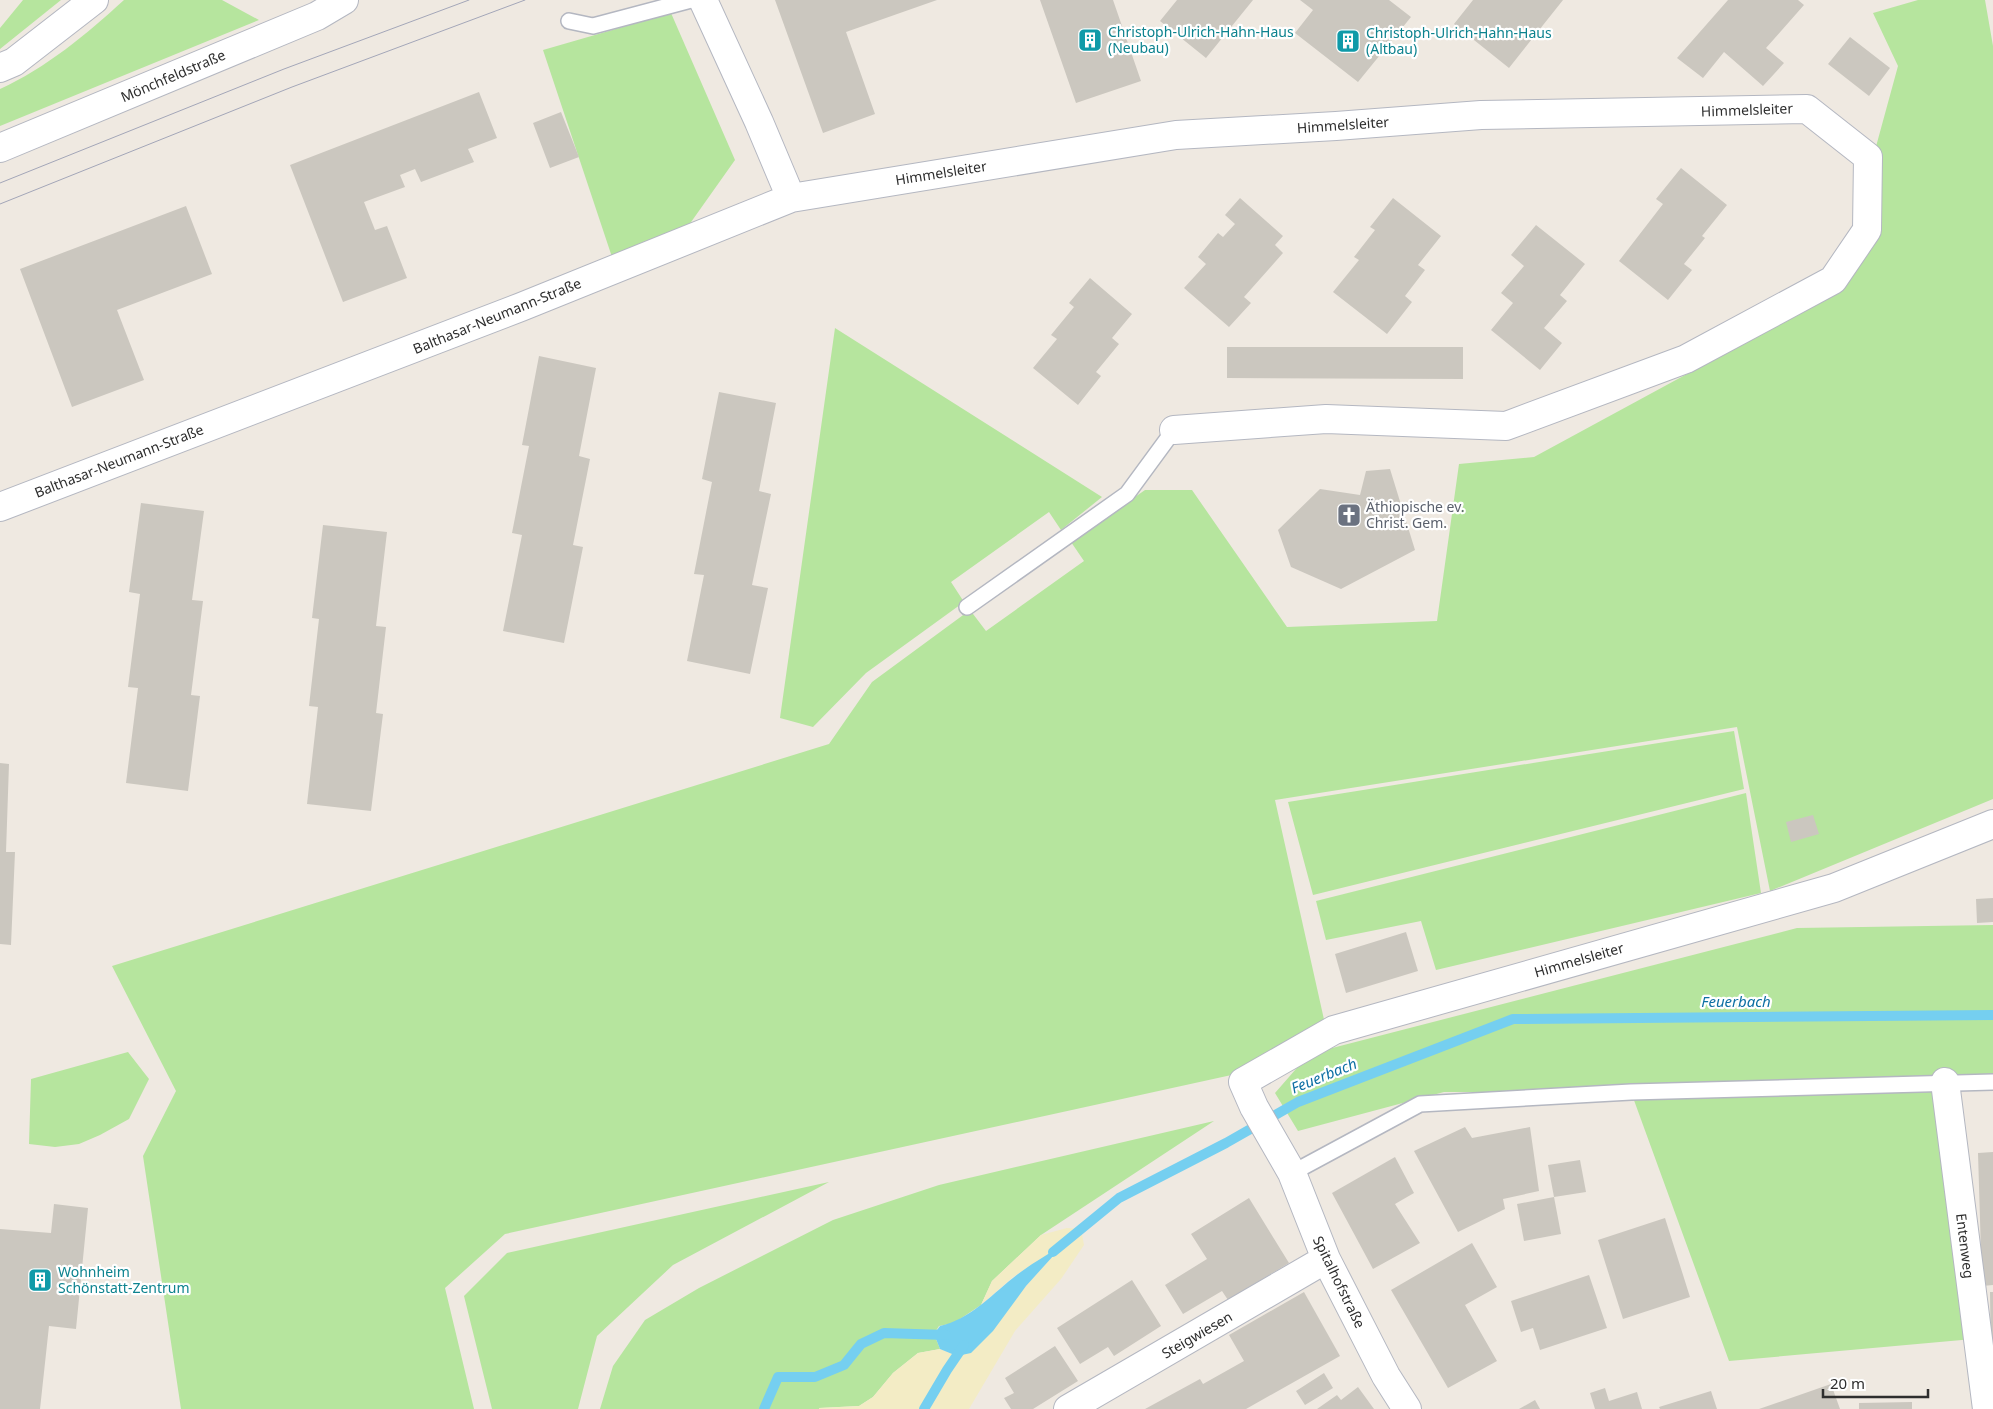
<svg xmlns="http://www.w3.org/2000/svg" width="1993" height="1409" viewBox="0 0 1993 1409" font-family="'Noto Sans',sans-serif">
<style>
.green{fill:#b6e59e}
.sand{fill:#f3ecc5}
.water{fill:#75cff0}
.lines{fill:none;stroke-linecap:round;stroke-linejoin:round}
.stream{stroke:#75cff0;stroke-width:10}
.building{fill:#cbc7bf}
.service-casing{stroke:#b4b7c1;stroke-width:18}
.minor-casing{stroke:#b4b7c1;stroke-width:30}
.secondary-casing{stroke:#b4b7c1;stroke-width:30}
.service{stroke:#fff;stroke-width:15}
.minor{stroke:#fff;stroke-width:28}
.secondary{stroke:#fff;stroke-width:28}
.tram{stroke:#a3a6b8;stroke-width:1}
.labels{text-anchor:middle;stroke-width:4.5;stroke-linejoin:round;paint-order:stroke}
.culture-label{font-size:14px;fill:#0d838f;stroke:#fff;text-anchor:start}
.street-label{font-size:14px;fill:#2e2e2e;stroke:#fff}
.worship-label{font-size:14px;fill:#5b616d;stroke:#fff;text-anchor:start}
.water-label{font-size:15px;font-style:italic;fill:#0d6fa3;stroke:#fff}
</style>
<rect width="100%" height="100%" fill="#efe9e1"/>
<path class="green" d="M23 0H61L0 49V28Z
M124 0H222L259 20 0 126V89C46 68 87 34 124 0Z
M1918 0H1985L1993 46V799L1770 891 1737 727 1275 800 1325 1024 1236 1074 505 1234 445 1288 474 1409H181L143 1156 176 1091 112 966 829 744 872 682 970 610 986 631 1084 561 1071 542 1145 490H1192L1287 627 1437 621 1459 464 1534 457 1836 293 1898 66 1873 13Z
M671 13 735 160 684 232 614 263 543 50Z
M835 328 1102 497 1061 530 1049 512 951 582 964 602 866 673 813 727 780 718Z
M1734 731 1744 789 1313 895 1288 802Z
M1746 793 1761 893 1436 970 1421 921 1326 940 1316 901Z
M1993 925V1084L1941 1086 1973 1339 1729 1361 1631 1092H1444L1298 1131 1275 1093 1309 1054 1797 928Z
M128 1052 149 1079 129 1119 100 1135 79 1144 55 1147 29 1144 31 1079Z
M1214 1121 1041 1235 992 1281 981 1305 954 1323 939 1326 934 1334 940 1349 918 1353 893 1373 873 1397 859 1406 819 1408V1409H600L613 1366 645 1320 699 1288 833 1220 939 1185Z
M829 1182 673 1265 597 1336 578 1409H492L464 1296 507 1253Z"/>
<path class="sand" d="M1067 1228 1081 1229 1084 1245 1061 1279 1015 1331 969 1409H819V1408L859 1406 873 1397 893 1373 918 1353 940 1349 957 1356 1026 1286 1062 1246 1013 1277 981 1305 992 1281 1041 1235Z"/>
<path class="water" d="M1064 1244 1026 1286 993 1331 971 1353 957 1356 940 1349 934 1334 940 1326C970 1319 989 1297 1013 1278 1029 1265 1047 1255 1064 1244Z"/>
<g class="lines">
<path class="stream" d="M1053 1252 1119 1198 1226 1143 1298 1102 1513 1019 1993 1015
M764 1409 778 1377H815L844 1365 861 1344 884 1333 946 1335
M924 1409 947 1370 964 1345"/>
</g>
<path class="building" d="M775 0H937L846 32 875 114 823 133Z
M1040 0H1113L1141 81 1076 103Z
M1177 0H1253L1206 58 1160 21Z
M1300 0H1389L1411 17 1358 82 1295 33 1313 10Z
M1473 0H1563L1509 68 1454 24Z
M1728 0H1798L1804 5 1766 48 1784 63 1763 86 1724 52 1703 78 1677 58Z
M1850 37 1890 68 1869 96 1828 64Z
M479 92 497 138 468 149 474 162 421 182 415 169 400 175 405 187 364 202 375 230 387 226 407 278 343 302 290 165Z
M561 112 579 157 550 168 533 123Z
M1681 168 1727 205 1702 236 1705 238 1684 264 1692 270 1668 300 1619 261 1663 204 1656 199Z
M1240 198 1283 236 1275 245 1283 253 1244 297 1251 303 1229 327 1184 288 1206 264 1198 257 1218 233 1223 237 1235 224 1225 215Z
M1393 198 1441 236 1418 265 1425 270 1405 296 1412 302 1387 334 1333 292 1359 260 1354 257 1375 230 1370 227Z
M186 206 212 274 117 310 144 380 72 407 20 269Z
M1536 225 1585 264 1560 295 1567 301 1544 328 1562 343 1540 370 1491 330 1513 303 1501 293 1524 266 1511 255Z
M1090 278 1132 314 1112 338 1119 344 1096 372 1101 376 1078 405 1033 368 1057 339 1051 335 1074 307 1069 303Z
M1227 347H1463V379L1227 378Z
M539 356 596 368 579 456 590 459 573 545 583 547 564 643 503 631 522 535 512 533 529 446 522 445Z
M719 392 776 403 759 491 771 494 752 585 768 588 750 674 687 661 704 575 694 574 712 482 702 479Z
M1390 469 1415 550 1341 589 1291 567 1278 530 1320 489 1360 495 1366 471Z
M141 503 204 511 192 600 203 601 191 695 200 696 188 791 126 783 138 688 128 687 140 594 129 592Z
M323 525 387 532 376 626 386 627 376 713 383 714 371 811 307 804 318 707 309 706 319 619 312 618Z
M0 763 9 764 6 852H15L11 945 0 944Z
M1813 815 1819 834 1791 842 1786 822Z
M1993 898V922L1977 923 1976 899Z
M1406 932 1418 971 1346 993 1335 954Z
M1465 1127 1472 1138 1530 1127 1539 1191 1503 1199 1505 1209 1458 1232 1414 1151Z
M1993 1152V1285L1982 1286 1978 1153Z
M1395 1157 1414 1193 1395 1204 1420 1243 1373 1269 1332 1193Z
M1580 1160 1586 1192 1554 1197 1548 1165Z
M1554 1197 1561 1234 1524 1241 1517 1204Z
M1249 1198 1289 1263 1228 1300 1222 1291 1183 1314 1165 1285 1207 1259 1191 1234Z
M54 1204 88 1208 76 1329 49 1326 40 1409H0V1229L51 1233Z
M1665 1218 1690 1297 1623 1319 1598 1240Z
M1472 1243 1497 1287 1465 1305 1497 1361 1448 1388 1391 1290Z
M1589 1275 1607 1328 1540 1350 1533 1328 1521 1332 1511 1301Z
M1132 1280 1161 1326 1114 1356 1108 1347 1080 1364 1057 1328Z
M1304 1292 1340 1356 1246 1409H1145L1200 1379 1203 1384 1244 1361 1229 1335Z
M1990 1292H1993V1364H1991Z
M1055 1346 1078 1381 1033 1409H1011L1004 1398 1014 1393 1005 1378Z
M1324 1373 1333 1388 1305 1405 1296 1391Z
M1831 1384 1840 1409H1759Z
M1358 1387 1374 1409H1317L1337 1395 1341 1400Z
M1605 1388 1609 1401 1637 1392 1642 1409H1595L1590 1393Z
M1711 1391 1717 1409H1660L1659 1407Z
M1535 1400 1540 1409H1519Z
M1912 1402V1409H1859V1403Z"/>
<g class="lines">
<g class="service-casing">
<path id="service" d="M569 21 593 26 691 0
M967 607 1127 494 1174 430
M1292 1173 1420 1104 1631 1092 1993 1082"/>
</g>
<g class="minor-casing">
<path id="minor" d="M0 68 14 62 94 0
M791 198 1176 135 1336 126 1481 115 1807 109 1868 157 1867 230 1833 280 1686 359 1506 426 1326 419 1174 430
M0 507 521 307 791 198 759 122 703 0
M1945 1082 1987 1409
M1068 1409 1326 1259
M1407 1409 1386 1376 1326 1259 1292 1173 1254 1107 1243 1082 1334 1030 1834 888 1993 824"/>
</g>
<g class="secondary-casing">
<path id="secondary" d="M0 148 317 16 344 0"/>
</g>
<use href="#service" class="service"/>
<use href="#minor" class="minor"/>
<use href="#secondary" class="secondary"/>
<path class="tram" d="M0 183 284 69 469 0
M0 204 292 87 525 0"/>
</g>
<defs>
<g id="building-square" transform="scale(1.25)"><rect x="-9" y="-9" width="18" height="18" rx="4" fill="#0f9aa8" stroke="#fff"/><path d="M-4-6H4V6H1V3H-1V6H-4ZM-2.5-4.3h1.7v1.8h-1.7ZM.8-4.3h1.7v1.8H.8ZM-2.5-1h1.7V.8h-1.7ZM.8-1h1.7V.8H.8Z" fill="#fff"/></g>
<g id="church-square" transform="scale(1.25)"><rect x="-9" y="-9" width="18" height="18" rx="4" fill="#6b7280" stroke="#fff"/><path d="M-1.2-6h2.4v3.5h3.3v2.4h-3.3V6h-2.4V-.1h-3.3v-2.4h3.3Z" fill="#fff"/></g>
</defs>
<g fill-rule="evenodd">
<use href="#building-square" x="1090" y="40"/>
<use href="#building-square" x="1348" y="41"/>
<use href="#church-square" x="1349" y="515"/>
<use href="#building-square" x="40" y="1280"/>
</g>
<g class="labels">
<g class="culture-label">
<text x="1108" y="37">Christoph-Ulrich-Hahn-Haus<tspan x="1108" dy="16">(Neubau)</tspan></text>
<text x="1366" y="38">Christoph-Ulrich-Hahn-Haus<tspan x="1366" dy="16">(Altbau)</tspan></text>
<text x="58" y="1277">Wohnheim<tspan x="58" dy="16">Schönstatt-Zentrum</tspan></text>
</g>
<g class="street-label">
<text transform="translate(173 76) rotate(-23)" y="5">Mönchfeldstraße</text>
<text transform="translate(1747 110) rotate(-2)" y="5">Himmelsleiter</text>
<text transform="translate(1343 125) rotate(-4)" y="5">Himmelsleiter</text>
<text transform="translate(941 173) rotate(-9)" y="5">Himmelsleiter</text>
<text transform="translate(497 316) rotate(-22)" y="5">Balthasar-Neumann-Straße</text>
<text transform="translate(119 461) rotate(-21)" y="5">Balthasar-Neumann-Straße</text>
<text transform="translate(1579 960) rotate(-16)" y="5">Himmelsleiter</text>
<text transform="translate(1965 1246) rotate(83)" y="5">Entenweg</text>
<text transform="translate(1339 1282) rotate(64)" y="5">Spitalhofstraße</text>
<text transform="translate(1197 1335) rotate(-30)" y="5">Steigwiesen</text>
</g>
<g class="worship-label">
<text x="1366" y="512">Äthiopische ev.<tspan x="1366" dy="16">Christ. Gem.</tspan></text>
</g>
<g class="water-label">
<text x="1736" y="1007">Feuerbach</text>
<text transform="translate(1324 1076) rotate(-22)" y="5">Feuerbach</text>
</g>
</g>
<path d="M1823 1389v8h105v-8" fill="none" stroke="#2e2e2e" stroke-width="2.5"/>
<text x="1830" y="1389" font-size="15" fill="#2e2e2e" stroke="#ffffff" stroke-width="4" paint-order="stroke">20 m</text>
</svg>
